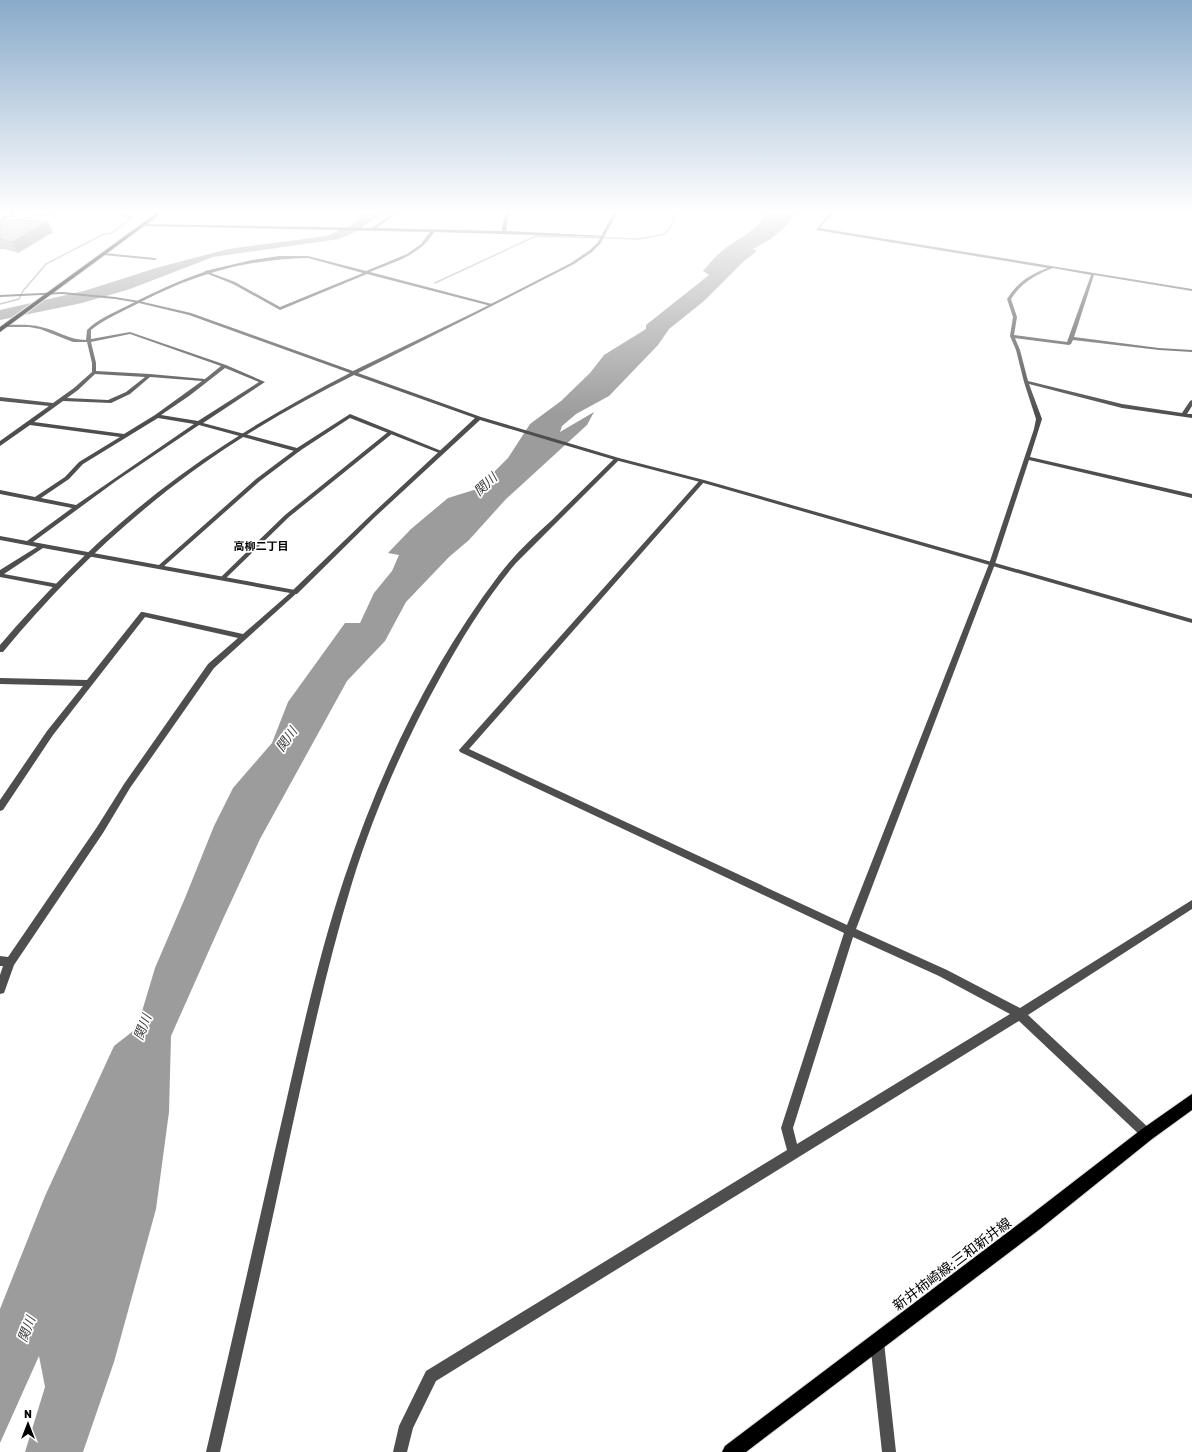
<svg xmlns="http://www.w3.org/2000/svg" width="1192" height="1452" viewBox="0 0 1192 1452" font-family="Rubik,'Noto Sans JP',sans-serif">
<style>
.water{fill:#9c9c9c}
.lines{fill:none;stroke-linecap:round;stroke-linejoin:round}
.stream{stroke:#9c9c9c;stroke-width:1.5}
.primary-casing{stroke:#dbdbdb;stroke-width:2}
.trunk-casing{stroke:#dbdbdb;stroke-width:2}
.minor{fill:#4e4e4e;fill-rule:evenodd}
.tertiary{fill:#4e4e4e;fill-rule:evenodd}
.primary{fill:#000;fill-rule:evenodd}
.trunk{fill:#000;fill-rule:evenodd}
.rail-casing{stroke:#000;stroke-width:2}
.rail{stroke:#fff;stroke-width:1.5;stroke-dasharray:4;stroke-linecap:butt}
.wall{fill:#a3a3a3}
.shaded-wall{fill:#858585}
.building{fill:#bebebe;stroke:#858585}
.labels{text-anchor:middle;stroke-width:3.5;stroke-linejoin:round;paint-order:stroke}
.far-neighbourhood-label{font-size:11px;font-weight:bold;fill:#000;stroke:#fff}
.water-label{font-size:13px;font-style:italic;fill:#3d3d3d;stroke:#fff}
.near-street-label{font-size:14px;fill:#000;stroke:#fff}
</style>
<rect width="100%" height="100%" fill="#fff"/>
<path class="water" d="M369 212H386L353 233 339 239 213 257 130 289 82 303 0 320V310L84 291 156 268 228 249 327 236 351 225Z
M767 212H797L788 224 771 239 753 249 757 251 744 261 704 301 669 329 658 345 609 396 576 414 562 426 560 432 594 412 587 425 506 499 469 540 449 557 406 602 385 641 347 681 260 839 223 919 171 1036 169 1112 156 1209 114 1362 83 1452H25L45 1387 39 1356 0 1443V1309L45 1196 114 1046 137 1028 155 968 185 898 214 826 233 788 272 743 288 702 345 623H360L374 593 392 571 399 555 388 553 411 529 448 498 477 489 508 458 530 424 561 401 590 373 604 355 646 329V325L709 275 703 271C709 264 716 256 723 250 737 239 760 230 767 212Z"/>
<g class="lines">
<path class="stream" d="M14 221 56 212
M435 283 536 236 638 239 665 234 671 227 675 212
M0 304 19 299 23 291 46 264 104 234 112 233 132 217 123 216 129 212"/>
<g class="primary-casing">
<path id="primary" d="M1192 1094V1110L1152 1139 1040 1229 746 1452H722L725 1446 1028 1217 1142 1129Z"/>
</g>
<g class="trunk-casing">
<path id="trunk" d="M158 212H163L0 332V327Z"/>
</g>
<path class="minor" d="M395 212H399L376 228 502 231 504 217 507 212H511L508 217 506 231 605 236 603 237 434 232C421 255 394 262 370 272L492 304 491 306 367 274 280 310 233 284 208 274C181 282 156 294 131 307 117 314 103 320 91 330V339L130 332 226 365 265 382 203 423 297 448 350 414 444 452 439 453 350 418 298 452 199 425 116 481 33 542 295 590 298 592 214 668 130 788 103 833 14 965 4 993 0 994V975L3 966H0V956L8 957 97 827 124 784 208 664 238 638 145 617 53 735 3 810 0 811V800L47 731 83 686 0 684V678L87 680 141 612H143L243 634 290 593 43 548 4 574 58 584 61 586 60 587 58 588 0 577V570L37 547 0 540V536L27 541 72 508 0 494V490L35 497 65 477 79 462 120 437 30 425 0 446V441L49 406 0 401V397L53 403 74 388 92 372V363L87 342H73L40 329 29 327H6L4 326 6 325C18 325 29 324 41 327 57 330 69 340 86 340L87 330C98 319 113 313 127 306 152 293 178 281 204 272L205 271 252 260 279 256H308L366 271 407 254 421 244 430 232 144 226 143 224 372 228ZM308 258 363 273 280 307 235 282 211 273C243 263 275 259 308 258ZM130 334 221 366 205 379 150 374 96 371V363L91 342ZM225 368 259 382 198 421 161 415 189 396ZM95 374 145 377 126 392 108 400 67 398 78 390ZM150 377 202 381 155 415 124 434 34 422 63 401 111 403 130 394ZM158 418 194 424 76 505 41 498 69 479 83 464Z
M411 212H430L428 213Z
M831 212H835L819 228 1192 289V291L1094 275 1074 337 1159 348 1192 350V352L1159 350 1073 340 1071 344 1069 345 1015 338 1020 350 1028 381 1122 404 1182 413 1190 401 1192 400V406L1187 414H1192V418L1122 408 1029 384 1042 419 1030 457 1192 494V498L1029 460 995 564 856 929 947 970 1020 1008 1192 900V909L1028 1015 1151 1130 1153 1134 1151 1138 1147 1140 1143 1138 1019 1021 436 1381 413 1428 407 1452H393L399 1426 426 1371 787 1150 781 1128 844 933 460 752 459 750 700 480H704V482L469 749 847 925 989 564 1034 429 1036 419 1024 382 1016 350 1010 336 1013 317 1007 299C1017 283 1030 274 1048 268L816 230ZM1053 268 1091 275 1067 342 1014 335 1017 317 1011 299C1021 283 1035 275 1053 268ZM853 937 939 976 1010 1014 797 1144 793 1128Z
M104 253 155 258 157 259 155 260 103 255Z
M615 458 620 459 516 563C486 598 462 638 440 678 404 743 374 812 352 883 326 968 308 1055 289 1141 267 1245 244 1348 220 1452H206C230 1350 253 1248 276 1146 297 1056 315 966 344 879 380 771 430 666 499 575 514 555 533 537 552 520 573 499 594 479 615 458Z
M877 1335 882 1337 884 1342 896 1452H882L870 1342 872 1337Z"/>
<path class="tertiary" d="M614 212H618L600 244 592 252 574 264 478 313 358 373 481 417 619 458 704 480 1192 619V623L700 482 615 460 480 420 376 516 297 594H293V590L372 514 475 418 354 375C298 403 244 434 193 471 122 523 59 584 3 652H0V645C66 568 140 499 226 444 266 418 307 395 350 373L189 315 139 303 115 299 62 294 0 297V295L62 292 115 297 139 301 191 313 353 371 475 312 571 263 590 250 598 242Z
M388 432 393 433 289 517 225 579H221V577L285 515Z
M296 449 301 450 260 481 163 567H159V565L256 479Z"/>
<use href="#primary" class="primary"/>
<use href="#trunk" class="trunk"/>
<g class="rail-casing">
<path id="rail" d="M0 220 16 212"/>
</g>
<use href="#rail" class="rail"/>
</g>
<path class="wall" d="M0 220 53 232 18 253 4 249H0Z"/>
<path class="shaded-wall" d="M48 221 53 232 18 253 12 242Z"/>
<path class="building" d="M0 220 48 221 12 242 0 239Z"/>
<linearGradient id="sky" x2="0" y2="1"><stop stop-color="#89aaca"/><stop offset="0.51" stop-color="#fff"/><stop offset="1" stop-color="#fff" stop-opacity="0"/></linearGradient>
<rect width="1192" height="415" fill="url(#sky)"/>
<g class="labels">
<g class="far-neighbourhood-label">
<text x="261" y="550">高柳二丁目</text>
</g>
<g class="water-label">
<text transform="translate(485 484) rotate(-43)" y="5">関川</text>
<text transform="translate(286 739) rotate(-54)" y="5">関川</text>
<text transform="translate(142 1027) rotate(-69)" y="5">関川</text>
<text transform="translate(26 1329) rotate(-69)" y="5">関川</text>
</g>
<g class="near-street-label">
<text transform="translate(952 1264) rotate(-37)" y="5">新井柿崎線;三和新井線</text>
</g>
</g>
<g transform="translate(28 1424)" stroke="#ffffff" stroke-width="3" paint-order="stroke">
<path d="M0-3L7 15L0 10L-7 15Z" fill="#000000"/>
<text y="-6" font-size="11" font-weight="bold" text-anchor="middle" fill="#000000">N</text>
</g>
</svg>
